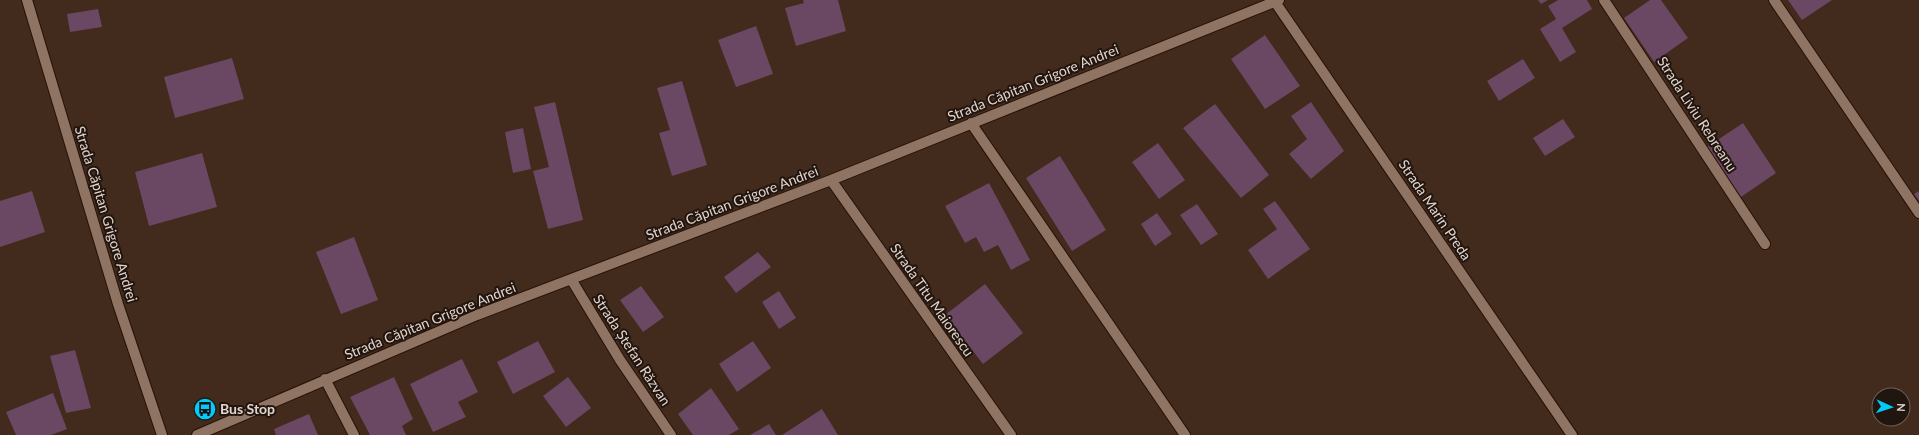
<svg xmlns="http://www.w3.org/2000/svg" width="1919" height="435" viewBox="0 0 1919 435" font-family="Lato,sans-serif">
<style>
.building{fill:#6a4762}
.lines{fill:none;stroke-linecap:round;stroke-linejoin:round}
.minor-casing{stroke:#271205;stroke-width:12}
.minor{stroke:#8f7363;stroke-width:10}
.labels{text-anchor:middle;stroke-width:4;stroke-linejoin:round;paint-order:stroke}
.street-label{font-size:14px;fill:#e4d4cb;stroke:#20150f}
.poi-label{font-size:14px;font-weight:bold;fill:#e4d4cb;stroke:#20150f;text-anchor:start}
</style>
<rect width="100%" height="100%" fill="#422a1c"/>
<path class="building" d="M803 0H838L846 31 796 46 785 8 804 3Z
M1538 0H1548L1541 4Z
M1558 0H1587L1592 9 1562 28 1576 52 1560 62 1540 29 1556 19 1548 6Z
M1650 0H1661L1688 38 1654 62 1624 18Z
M1788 0H1832L1802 20Z
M98 9 102 27 70 32 67 14Z
M756 26 773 74 736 87 718 40Z
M1265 35 1300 86 1265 109 1231 59Z
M232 58 244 99 175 118 164 77Z
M1523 59 1535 78 1499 101 1487 81Z
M682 81 707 165 672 176 659 133 670 130 657 88Z
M555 102 583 220 548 229 533 171 549 167 534 107Z
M1311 102 1344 151 1311 179 1289 154 1307 139 1291 116Z
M1215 104 1269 175 1241 198 1183 128Z
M1563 119 1575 137 1545 156 1533 138Z
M1743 123 1776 173 1741 197 1707 147Z
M523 128 531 169 513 173 505 132Z
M1158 143 1185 180 1159 199 1132 162Z
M202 153 217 207 149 226 135 172Z
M1060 156 1106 230 1072 251 1026 178Z
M989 183 1030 260 1011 270 998 245 984 252 976 237 965 243 945 206Z
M32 191 45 232 0 247V201Z
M1919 191V201L1914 194Z
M1275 201 1310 249 1268 279 1248 250 1277 229 1263 209Z
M1197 204 1218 234 1201 245 1180 215Z
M1157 213 1172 234 1155 246 1141 224Z
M354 237 378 300 341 314 316 252Z
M758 252 771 267 736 293 724 277Z
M985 284 1023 333 983 364 945 315Z
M641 286 664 317 643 332 620 300Z
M779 291 796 318 779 329 762 302Z
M538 341 555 372 513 394 497 362Z
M753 341 771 368 737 392 719 364Z
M75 350 91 408 66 413 50 356Z
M462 359 478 392 458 402 466 417 433 432 410 384Z
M394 377 413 419 402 426 406 435H370L350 397Z
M568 377 591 408 566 427 543 396Z
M711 388 739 429 729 435H693L678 414Z
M53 393 67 429 51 435H16L6 412Z
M822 409 838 435H782Z
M309 414 318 435H276L274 429Z
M769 424 776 435H750Z"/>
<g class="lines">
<g class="minor-casing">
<path id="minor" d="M27 0 118 304 162 435
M1604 0 1765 244
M1774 0 1919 213
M1275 2 1572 435
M971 123 1185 435
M831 180 1011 435
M571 279 620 360 671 435
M325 379 354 435
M197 435 477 315 831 180 1279 0"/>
</g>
<use href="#minor" class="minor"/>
</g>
<defs>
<g id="bus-disc" transform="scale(1.15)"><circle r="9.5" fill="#02cbf9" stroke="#20150f"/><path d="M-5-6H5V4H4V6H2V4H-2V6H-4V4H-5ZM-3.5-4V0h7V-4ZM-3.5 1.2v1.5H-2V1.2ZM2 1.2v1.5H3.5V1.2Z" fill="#111"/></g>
</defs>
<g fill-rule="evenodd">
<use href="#bus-disc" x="205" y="409"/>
</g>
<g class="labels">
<g class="street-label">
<text transform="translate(1033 83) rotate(-22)" y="5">Strada Căpitan Grigore Andrei</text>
<text transform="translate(1697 114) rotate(57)" y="5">Strada Liviu Rebreanu</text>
<text transform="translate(732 203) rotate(-21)" y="5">Strada Căpitan Grigore Andrei</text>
<text transform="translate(1435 210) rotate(56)" y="5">Strada Marin Preda</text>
<text transform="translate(106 214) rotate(73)" y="5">Strada Căpitan Grigore Andrei</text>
<text transform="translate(932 300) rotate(55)" y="5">Strada Titu Maiorescu</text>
<text transform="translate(430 321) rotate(-22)" y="5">Strada Căpitan Grigore Andrei</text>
<text transform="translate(632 350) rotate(57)" y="5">Strada Ștefan Răzvan</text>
</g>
<g class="poi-label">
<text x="220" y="414">Bus Stop</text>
</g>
</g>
<g transform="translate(1891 407) rotate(93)"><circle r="19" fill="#20150f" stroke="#6e615a"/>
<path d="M0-3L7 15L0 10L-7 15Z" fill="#02cbf9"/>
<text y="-6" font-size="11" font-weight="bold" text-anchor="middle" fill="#e4d4cb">N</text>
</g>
</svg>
